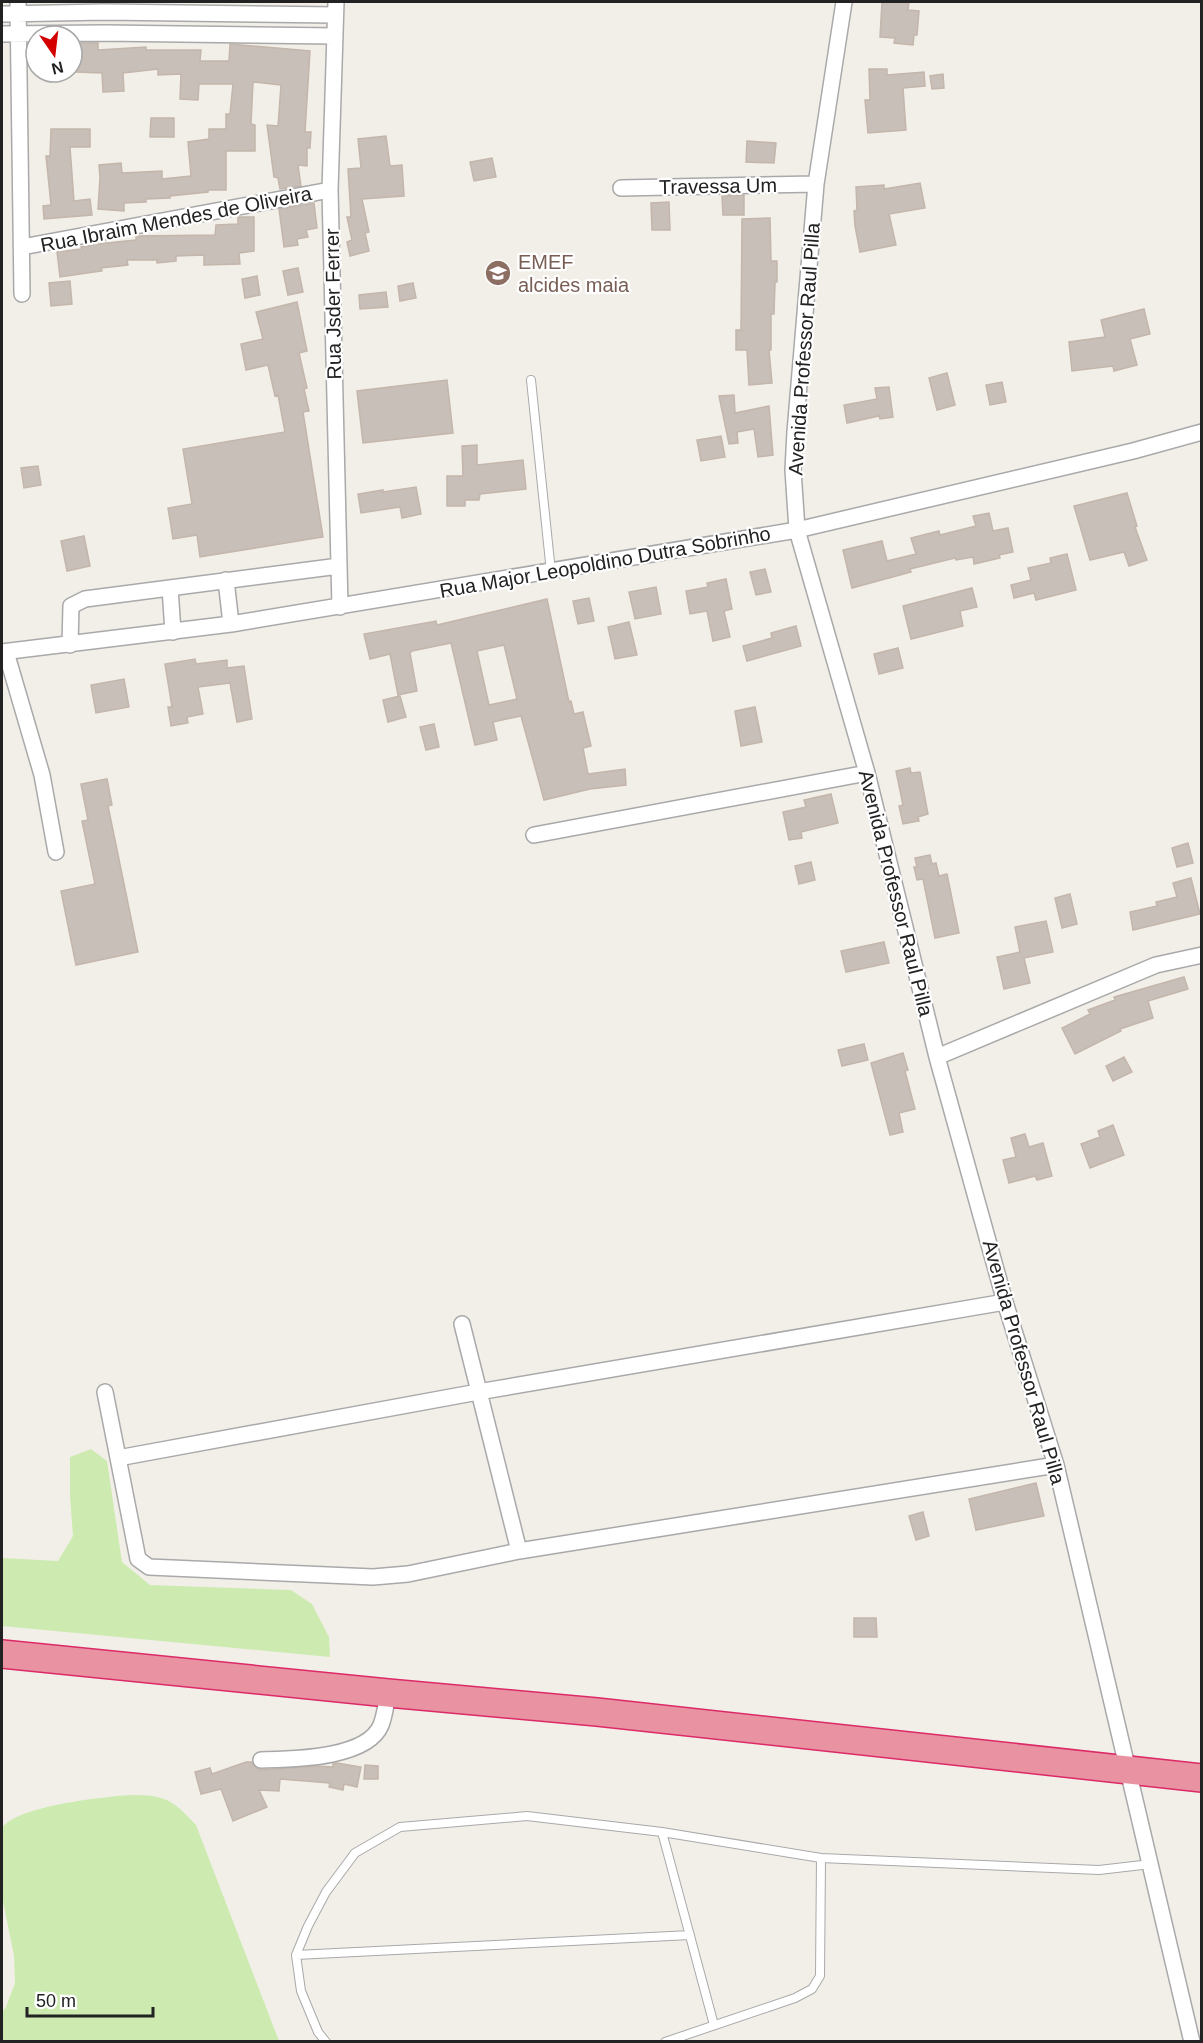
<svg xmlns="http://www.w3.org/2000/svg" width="1203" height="2043" viewBox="0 0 1203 2043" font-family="Helvetica,sans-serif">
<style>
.grass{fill:#cdebb0}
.building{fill:#c7bfb8;stroke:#c4b6ab;stroke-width:1.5;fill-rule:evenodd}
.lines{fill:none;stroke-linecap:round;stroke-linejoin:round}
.lane-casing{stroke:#a9a9a9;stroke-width:10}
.street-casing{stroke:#a9a9a9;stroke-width:18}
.highway-casing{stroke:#dc2a67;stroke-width:30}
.lane{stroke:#fff;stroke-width:8}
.street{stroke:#fff;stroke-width:15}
.highway{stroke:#e892a2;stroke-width:27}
.labels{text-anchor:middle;stroke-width:4.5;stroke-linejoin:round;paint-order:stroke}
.street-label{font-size:20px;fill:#222;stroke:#fff}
.education-label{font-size:20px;fill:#785e54;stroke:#fff;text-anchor:start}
</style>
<rect width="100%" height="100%" fill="#f2efe9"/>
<path class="grass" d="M91 1449 107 1461 122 1562 150 1585 291 1590 312 1604 329 1637 330 1657 2 1626V1558L58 1561 73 1536 70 1496V1457Z
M130 1795C165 1795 172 1799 196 1825L279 2041H2V2012L6 2007 15 1983 14 1956 2 1896V1828C17 1806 102 1797 130 1795Z"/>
<path class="building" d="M882 2H909L908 10 919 11 917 35H914L913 45 894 43 895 38 880 37Z
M77 43H98V50L146 47V50H201L200 61H229L230 44 310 51 305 132H311L310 148H307V166L298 165 301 186 280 189 278 178 274 177 267 125 278 126 281 85 253 82 251 124 255 125V151H226V190H208V192L170 196V198L146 199V202L124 203V211L98 209 100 178 99 165 121 163 122 173 162 171V179L191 176 188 142 209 139V129H226V114H230L233 84H199L198 100 180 99 181 74 158 75V69L123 73 124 91 103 92 102 73 76 72Z
M869 69H887V75L924 72 925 86 903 88 906 130 868 133 865 100H870Z
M943 74 944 88 932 89 930 76Z
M151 118H174V137H150Z
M51 129H90V147H70L74 201 90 199 92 215 44 219 43 206 51 205 46 156H50Z
M386 136 390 166 402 165 404 196 362 199 369 232 365 233 369 251 350 256 347 242 352 240 347 217H351L348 169 361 168 358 139Z
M747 141 776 143 774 163 746 162Z
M492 158 496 177 474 181 470 162Z
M920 183 925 208 889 214 896 245 860 252 855 226 854 211 857 210 856 187 884 185V189Z
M744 195V215H723L722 196Z
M669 202 670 230H652L651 203Z
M314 203 317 228 306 230 308 237 297 239 298 245 284 247 279 209Z
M238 217H254V251L239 253 240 264 204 265V255L176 256V261L157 263V260H127L128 265 101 268 102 271 60 277 57 252 82 249 81 247 97 244 136 240V236L215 235 216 225 238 224Z
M770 218 771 261H777V282H775L774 314H771V350H769L772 383 749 385 747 350H736V330H741L742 219Z
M298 268 303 292 288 295 283 271Z
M257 276 260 295 245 298 242 279Z
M70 281 72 304 51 306 49 283Z
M413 283 416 298 400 301 398 286Z
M386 292 388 307 360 309 359 295Z
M297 302 307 351 299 353 307 388 304 389 309 411 303 412 323 537 200 557 197 535 173 539 168 508 192 504 183 449 285 432 278 395 275 396 268 365 246 370 241 344 263 339 256 312Z
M1144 309 1150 334 1130 339 1137 365 1114 371 1113 366 1072 371 1069 342 1105 337 1101 320Z
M947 373 955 405 937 410 929 378Z
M447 380 453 433 363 443 357 391Z
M1002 382 1006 402 990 405 986 385Z
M889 387 893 417 880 419 879 416 847 423 844 405 877 399 875 388Z
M734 395 735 413 769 406 773 455 758 457 754 429 737 432 738 443 729 444 719 396Z
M721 436 725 457 701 461 697 440Z
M477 445V465L523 460 526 489 480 494 479 500H465V506H447V476H463L462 446Z
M38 466 41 485 24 488 21 468Z
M416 487 421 514 402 518 400 507 361 513 358 494 383 490V492Z
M1127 493 1137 526 1135 527 1147 560 1129 566 1124 552 1090 560 1074 506Z
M989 513 993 531 1008 528 1013 552 999 555 1000 558 974 564 973 557 956 560 955 558 910 569 911 572 852 588 843 550 882 541 887 561 916 554 911 538 939 531 940 535 976 526 973 516Z
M84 536 90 566 67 571 61 541Z
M1067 554 1076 590 1036 600 1034 593 1014 598 1011 585 1031 580 1028 568 1051 563 1050 558Z
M765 569 771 592 756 595 750 572Z
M726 579 732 609 724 611 730 637 713 641 707 611 690 614 686 591 708 587 707 583Z
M656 587 661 614 635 619 629 592Z
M972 588 977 607 960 611 963 626 911 639 903 606Z
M589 598 594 621 578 624 573 601Z
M547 599 569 702 571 701 574 714 583 712 591 746 583 748 588 774 625 769 626 785 590 789 544 800 521 716 493 722 497 740 475 745 451 643 412 651 410 653 417 691 398 695 390 654 370 659 364 634 436 621 437 625ZM504 645 517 699 489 705 477 651Z
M629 622 637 655 615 659 608 627Z
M796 626 801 646 747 661 743 646 772 638 771 633Z
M898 648 903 668 879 674 874 654Z
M195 659 196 664 227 660V668L244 666 252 719 237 722 230 683 198 687 203 714 187 717 188 723 171 726 168 707H172L165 664Z
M124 679 129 707 96 713 91 685Z
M400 696 406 717 388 722 383 700Z
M755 707 762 742 741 746 735 711Z
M434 724 439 747 426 750 420 727Z
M910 768 911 773 920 772 928 814 918 817 919 821 903 824 899 806 903 805 896 771Z
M107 779 112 805 108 806 138 952 76 965 61 891 95 884 82 821 88 820 81 784Z
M831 794 838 823 801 832 802 838 789 840 783 812 806 807 804 800Z
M1188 843 1193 863 1177 867 1172 848Z
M930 855 932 864 936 863 939 876 947 874 959 933 935 938 923 879 917 880 914 867H917L915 858Z
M811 862 815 880 799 884 795 866Z
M1191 878 1200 914 1133 930 1130 912 1157 906 1156 902 1177 897 1173 883Z
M1070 894 1077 924 1062 928 1055 898Z
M1046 921 1053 952 1024 958 1030 983 1004 989 997 957 1020 952 1015 927Z
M884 942 889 963 846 972 841 951Z
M1184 977 1188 989 1148 1001 1153 1018 1120 1029 1121 1031 1075 1054 1062 1028 1090 1014 1088 1010 1115 1000 1114 997Z
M864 1044 868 1060 842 1066 838 1050Z
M903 1053 908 1070 905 1071 915 1109 899 1113 903 1132 890 1135 871 1063Z
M1124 1057 1132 1072 1113 1081 1106 1066Z
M1113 1125 1124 1155 1090 1168 1081 1144 1100 1137 1098 1131Z
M1025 1134 1029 1147 1043 1143 1052 1176 1037 1180 1035 1176 1009 1183 1003 1160 1016 1157 1011 1138Z
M1036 1483 1044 1516 976 1530 969 1499Z
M923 1512 929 1536 916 1540 909 1516Z
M854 1618H876L877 1637H854Z
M246 1762H252L256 1768 261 1770 317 1766 333 1767V1763H337L361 1767 357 1787 344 1784 343 1790 329 1787 330 1783 280 1779 279 1791 259 1790 267 1807 233 1821 221 1789 201 1794 195 1772 210 1768 212 1774Z
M365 1765 378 1766V1779H364Z"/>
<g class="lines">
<g class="lane-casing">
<path id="lane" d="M531 380 551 572
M662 1832 714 2025
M296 1955 690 1935
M326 2042 318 2032 301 1991 296 1955 308 1926 326 1892 355 1853 400 1827 527 1816 662 1832 821 1858 1099 1870 1151 1864
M665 2042 795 1998 812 1989 820 1976 821 1858"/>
</g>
<g class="street-casing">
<path id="street" d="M18 2 22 294
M336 2 330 190 340 607
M844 2 816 184 795 432 793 470 797 530 867 773 937 1057 1005 1302 1056 1465 1192 2042
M2 14 105 12 335 15
M2 34 105 33 335 36
M621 188 816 184
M22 247 330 190
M226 580 231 624
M170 588 173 632
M70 645 71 606 85 599 339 566
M2 652 231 624 797 530 1133 451 1202 432
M6 652 42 775 56 852
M534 835 867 773
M937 1057 1156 965 1202 955
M462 1324 519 1551
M105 1392 138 1559 149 1567 373 1577 408 1574 519 1551 1056 1465
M118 1458 478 1392 1005 1302
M261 1760C292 1759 367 1759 381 1725 385 1715 386 1703 388 1693"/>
</g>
<g class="highway-casing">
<path id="highway" d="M2 1654 388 1693 597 1712 1202 1778"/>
</g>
<use href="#lane" class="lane"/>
<use href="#street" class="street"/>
<use href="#highway" class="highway"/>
</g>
<defs>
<g id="school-disc" transform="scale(1.35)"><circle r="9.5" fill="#8d6e63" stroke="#fff"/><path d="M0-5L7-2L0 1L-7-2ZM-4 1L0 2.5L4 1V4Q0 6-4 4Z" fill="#fff"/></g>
</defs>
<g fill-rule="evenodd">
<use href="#school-disc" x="498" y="273"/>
</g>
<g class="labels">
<g class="street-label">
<text transform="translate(718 186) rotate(-1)" y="7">Travessa Um</text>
<text transform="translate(176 219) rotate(-11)" y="7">Rua Ibraim Mendes de Oliveira</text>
<text transform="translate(333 304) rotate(-91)" y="7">Rua Jsder Ferrer</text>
<text transform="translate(804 349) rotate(-86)" y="7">Avenida Professor Raul Pilla</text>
<text transform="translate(605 562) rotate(-10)" y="7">Rua Major Leopoldino Dutra Sobrinho</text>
<text transform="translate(896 893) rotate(76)" y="7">Avenida Professor Raul Pilla</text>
<text transform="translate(1024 1362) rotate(74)" y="7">Avenida Professor Raul Pilla</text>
</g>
<g class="education-label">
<text x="518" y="269">EMEF<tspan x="518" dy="23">alcides maia</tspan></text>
</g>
</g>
<rect width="1203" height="2043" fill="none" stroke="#222222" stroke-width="6"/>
<g transform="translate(54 54) rotate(166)"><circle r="28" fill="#ffffff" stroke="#a7a7a7" stroke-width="1.5"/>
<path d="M0-4.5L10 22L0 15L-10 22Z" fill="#d40000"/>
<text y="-9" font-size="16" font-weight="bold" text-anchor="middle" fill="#222222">N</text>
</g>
<path d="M27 2007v9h126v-9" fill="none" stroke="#222222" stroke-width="3"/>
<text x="36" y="2007" font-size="18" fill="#222222" stroke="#ffffff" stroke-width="4.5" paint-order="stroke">50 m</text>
</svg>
